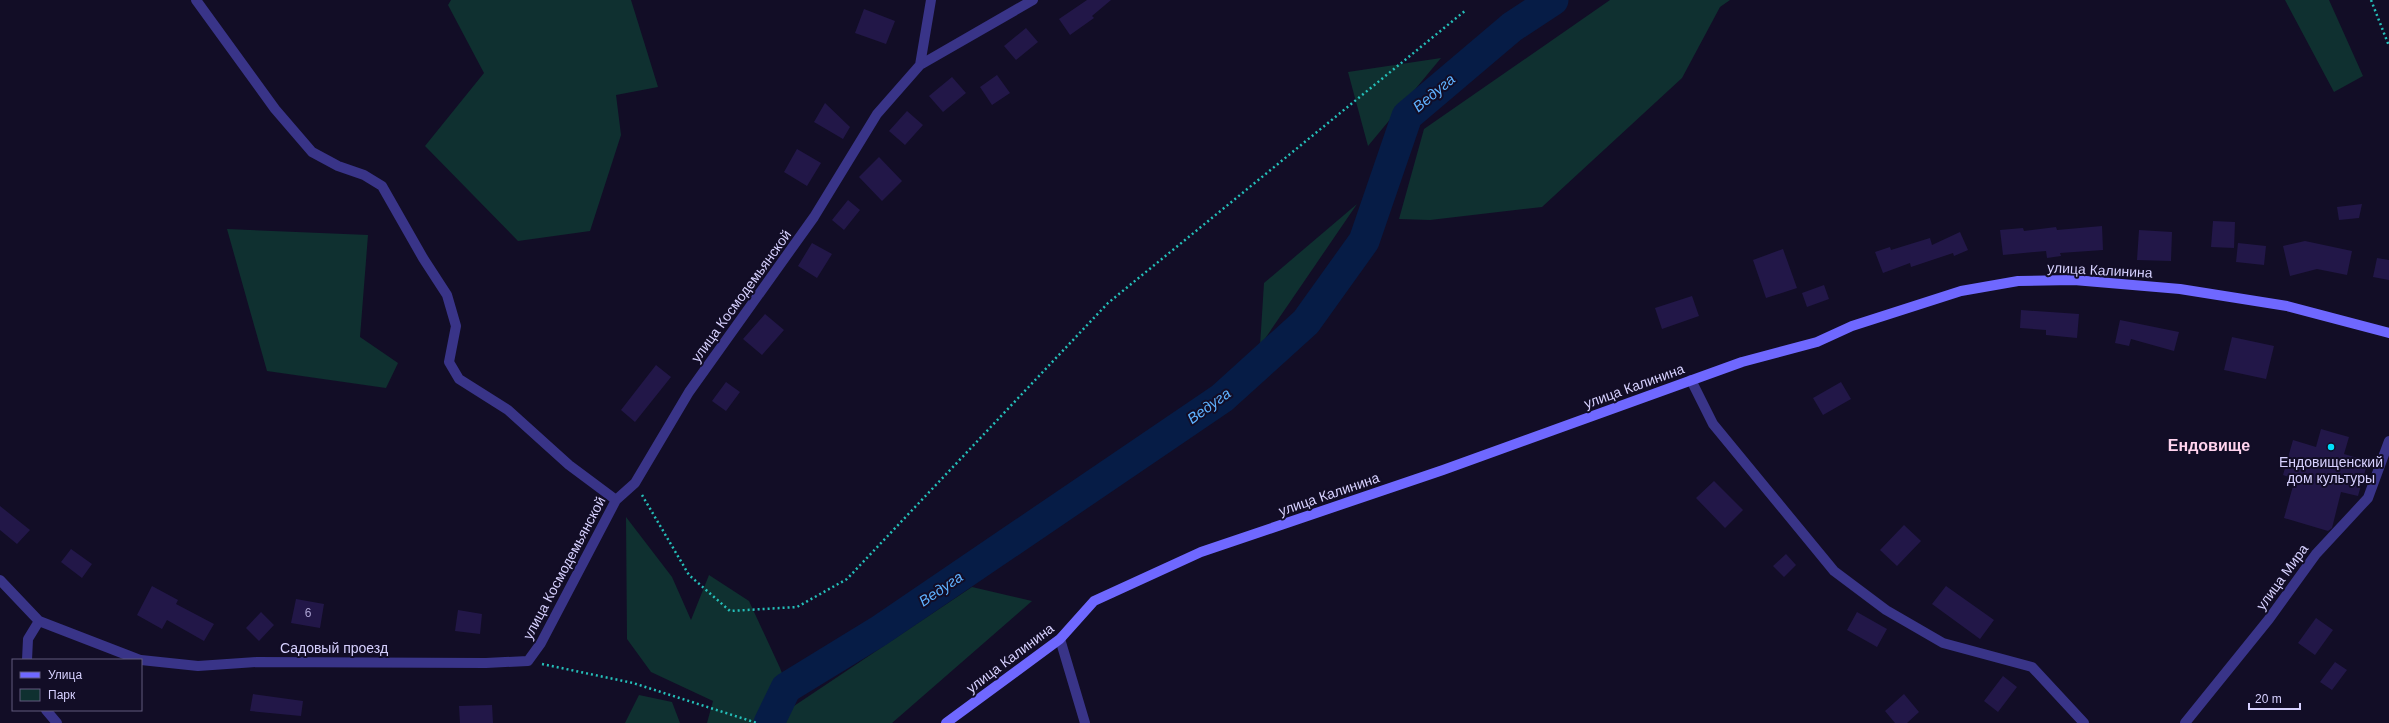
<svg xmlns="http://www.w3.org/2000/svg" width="2389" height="723" viewBox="0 0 2389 723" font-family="Arial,sans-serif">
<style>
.green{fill:#0f3030}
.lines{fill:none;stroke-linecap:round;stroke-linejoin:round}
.river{stroke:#061c46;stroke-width:31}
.building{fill:#221748}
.path{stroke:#25bfb9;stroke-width:2.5;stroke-dasharray:2 3;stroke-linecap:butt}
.street{stroke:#393488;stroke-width:10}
.secondary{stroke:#6f68ff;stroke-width:10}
.poi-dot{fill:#00defc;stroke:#120d26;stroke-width:1.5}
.labels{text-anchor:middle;stroke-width:4;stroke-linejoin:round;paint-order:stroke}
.number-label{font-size:12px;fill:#aaa2d1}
.street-label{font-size:14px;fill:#d7d1ff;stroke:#120d26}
.poi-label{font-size:14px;fill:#d7d1ff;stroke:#120d26}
.water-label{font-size:15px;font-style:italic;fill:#5fb2ff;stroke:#120d26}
.quarter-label{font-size:16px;font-weight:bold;fill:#ffd3ee;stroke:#120d26}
</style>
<rect width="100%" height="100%" fill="#120d26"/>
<path class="green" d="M451 0H631L658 87 616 95 621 135 590 231 518 241 425 146 484 73 448 5Z
M1610 0H1730L1720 7 1682 78 1542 207 1430 220 1399 219 1424 129Z
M2285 0H2329L2363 76 2334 92Z
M1441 58 1368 146 1348 72Z
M1357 204 1260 346 1264 283Z
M227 229 368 235 360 337 398 363 386 388 267 371Z
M626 517 672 577 691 620 709 575 749 601 780 668 794 706 972 587 1032 601 892 723H707L713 701 651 672 627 639Z
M639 695 672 702 680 723H625Z"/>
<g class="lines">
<path class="river" d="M769 723 786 688 879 631 1222 398 1306 322 1364 241 1407 116 1512 27 1553 0"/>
</g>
<path class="building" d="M1087 0H1111L1092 16 1094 18 1070 35 1059 19Z
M864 9 895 21 886 44 855 33Z
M1026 28 1038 42 1016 60 1004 46Z
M997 75 1010 93 992 105 980 87Z
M952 77 966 93 943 112 929 96Z
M825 103 850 127 843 139 814 122Z
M907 111 923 125 905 145 889 131Z
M797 149 821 163 807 186 784 172Z
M879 157 902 181 882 201 859 177Z
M848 200 860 210 844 230 832 220Z
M2362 204 2359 218 2339 220 2337 207Z
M2213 221 2235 222 2234 248 2211 247Z
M2102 226 2103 250 2060 253 2061 256 2047 258 2046 251 2003 255 2000 230 2023 228 2024 231 2056 227 2057 230Z
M2139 230 2172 232 2171 261 2137 260Z
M1960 232 1968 250 1954 256 1953 253 1911 267 1910 263 1883 273 1875 252 1890 247 1891 250 1930 238 1932 245Z
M2305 241 2352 251 2347 275 2317 269 2290 276 2283 246Z
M812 243 832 254 817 278 798 266Z
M2238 243 2266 246 2264 265 2236 262Z
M1783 249 1797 288 1766 298 1753 260Z
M2377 258 2389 260V280L2373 277Z
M1824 285 1829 299 1807 307 1802 293Z
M1692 296 1699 316 1662 329 1655 308Z
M2021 310 2079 314 2077 338 2046 335V330L2020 328Z
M765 314 784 330 762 355 743 339Z
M2120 320 2179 332 2174 351 2131 339 2129 346 2115 343Z
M2232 337 2274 346 2266 379 2224 370Z
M656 365 671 377 635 422 621 410Z
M726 382 740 392 726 411 712 401Z
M1841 382 1851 399 1823 415 1813 398Z
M2321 429 2349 437 2344 454 2368 461 2358 496 2341 492 2332 528 2328 531 2284 518 2295 479 2283 475 2293 440 2316 447Z
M1714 481 1743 510 1725 528 1696 498Z
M0 506 30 530 17 544 0 530Z
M1904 525 1921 541 1897 566 1880 550Z
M71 549 92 564 82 578 61 562Z
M1786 554 1796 565 1784 577 1773 566Z
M152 586 178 600 176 604 214 624 204 641 167 620 162 629 137 615Z
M1946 586 1994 620 1980 639 1932 604Z
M296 599 324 604 320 628 291 623Z
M458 610 482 614 480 634 455 631Z
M261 612 274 625 259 641 246 628Z
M1857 612 1887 629 1877 647 1847 630Z
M2316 618 2333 630 2315 655 2298 643Z
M2335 662 2347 670 2332 690 2320 682Z
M2003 676 2017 687 1998 712 1984 701Z
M253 694 303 701 301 716 250 711Z
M1904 694 1919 712 1907 723H1895L1885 711Z
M492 705 493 723H460L459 706Z"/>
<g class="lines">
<path class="path" d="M2371 0 2389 46
M642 495 689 575 730 611 797 607 847 579 1108 303 1466 10
M542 664 633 683 757 723"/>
<path class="street" d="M196 0 275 109 312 152 338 166 364 175 382 186 423 258 447 295 456 326 449 362 459 379 508 410 569 465 616 500
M920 65 931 0
M1691 380 1713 424 1834 571 1886 610 1943 643 2032 667 2084 723
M0 580 39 621 140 660
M1060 639 1085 723
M27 660 28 639 39 621
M141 660 198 666 257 662 486 663 528 661 541 643 616 500 635 483 689 392 814 217 877 114 920 65 1033 0
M46 710 57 723
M2185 723 2269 619 2316 554 2368 498 2389 441"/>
<path class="secondary" d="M946 723 1060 639 1094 601 1201 552 1443 470 1742 362 1817 342 1852 326 1961 291 2018 281 2074 280 2180 289 2287 306 2389 333"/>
</g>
<circle class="poi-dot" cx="2331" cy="447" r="4"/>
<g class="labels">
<g class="number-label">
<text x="308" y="617">6</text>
</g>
<g class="street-label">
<text transform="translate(2100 270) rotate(3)" y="5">улица Калинина</text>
<text transform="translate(741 296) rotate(-54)" y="5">улица Космодемьянской</text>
<text transform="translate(1634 386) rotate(-20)" y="5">улица Калинина</text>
<text transform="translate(1329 494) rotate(-19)" y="5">улица Калинина</text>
<text transform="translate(564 568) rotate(-62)" y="5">улица Космодемьянской</text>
<text transform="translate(2282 577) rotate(-54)" y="5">улица Мира</text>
<text x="334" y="653">Садовый проезд</text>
<text transform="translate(1010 658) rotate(-37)" y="5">улица Калинина</text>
</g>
<g class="poi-label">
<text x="2331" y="467">Ендовищенский<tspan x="2331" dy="16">дом культуры</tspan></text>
</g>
<g class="water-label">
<text transform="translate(1434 93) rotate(-40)" y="5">Ведуга</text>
<text transform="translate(1209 406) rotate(-36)" y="5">Ведуга</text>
<text transform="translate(941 589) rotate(-34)" y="5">Ведуга</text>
</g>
<g class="quarter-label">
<text x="2209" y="451">Ендовище</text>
</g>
</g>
<rect x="12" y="659" width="130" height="52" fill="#120d26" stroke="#615b7d"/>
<rect x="20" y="672" width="20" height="6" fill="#6f68ff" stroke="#615b7d"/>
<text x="48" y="679" font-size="12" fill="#d7d1ff">Улица</text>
<rect x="20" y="689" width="20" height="12" fill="#0f3030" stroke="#615b7d"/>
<text x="48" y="699" font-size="12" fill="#d7d1ff">Парк</text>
<path d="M2249 703v6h51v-6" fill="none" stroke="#d7d1ff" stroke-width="2"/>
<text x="2255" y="703" font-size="12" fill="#d7d1ff" stroke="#120d26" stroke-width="3" paint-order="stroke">20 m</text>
</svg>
